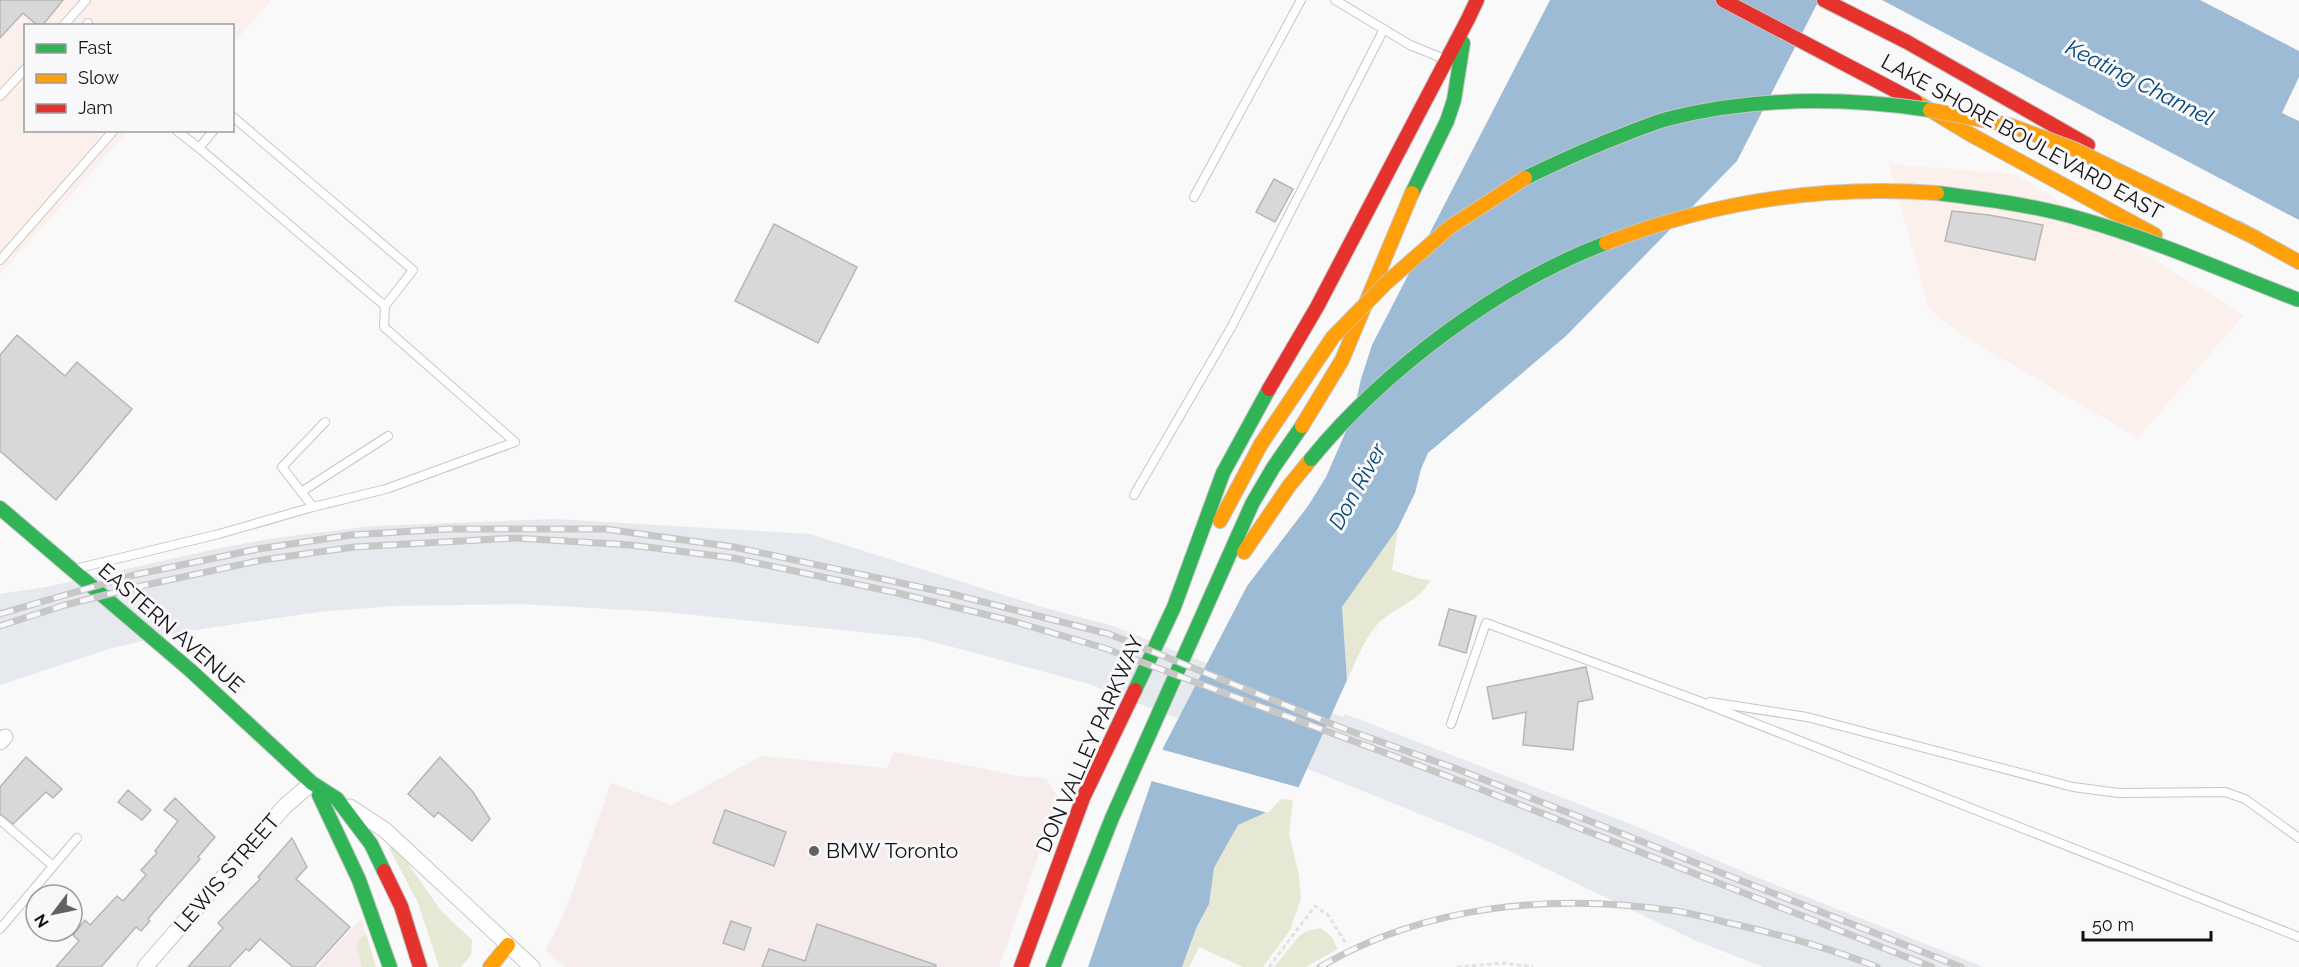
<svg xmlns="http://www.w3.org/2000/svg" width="2299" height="967" viewBox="0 0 2299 967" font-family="Raleway,sans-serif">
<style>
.commercial{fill:#f7ecec}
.industrial{fill:#fcf0ed}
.built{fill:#e6e9ed}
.green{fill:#e7e8d4}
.water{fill:#9ebbd6}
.pier{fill:#f9f9f9}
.building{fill:#d8d8d8;stroke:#b6b6b6;stroke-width:1.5}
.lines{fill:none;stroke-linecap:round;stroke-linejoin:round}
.lane-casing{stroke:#c6c6c6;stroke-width:10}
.street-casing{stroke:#c6c6c6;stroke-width:17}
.fast-casing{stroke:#c6c6c6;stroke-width:16}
.slow-casing{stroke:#c6c6c6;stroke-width:16}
.jam-casing{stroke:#c6c6c6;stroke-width:16}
.path{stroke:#e2e2e3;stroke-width:3;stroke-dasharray:4.5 3;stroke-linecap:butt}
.lane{stroke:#fefefe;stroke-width:8}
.street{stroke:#fefefe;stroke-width:15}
.fast{stroke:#30b455;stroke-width:14}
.slow{stroke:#ff9f0a;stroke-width:14}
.jam{stroke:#e5322d;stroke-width:14}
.rail-casing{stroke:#c7c7c7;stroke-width:7}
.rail{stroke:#f8f8fa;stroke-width:4.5;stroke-dasharray:14;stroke-linecap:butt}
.fast-bridge-casing{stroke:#c6c6c6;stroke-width:16;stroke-linecap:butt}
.slow-bridge-casing{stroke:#c6c6c6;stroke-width:16;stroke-linecap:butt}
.fast-bridge{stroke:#30b455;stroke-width:14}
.slow-bridge{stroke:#ff9f0a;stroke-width:14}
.poi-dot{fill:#626262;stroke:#f8f8fa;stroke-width:2}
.labels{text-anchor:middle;stroke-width:6;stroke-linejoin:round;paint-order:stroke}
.street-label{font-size:21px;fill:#111;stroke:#f8f8fa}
.poi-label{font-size:21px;fill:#111;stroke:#f8f8fa;text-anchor:start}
.water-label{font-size:22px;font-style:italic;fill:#004576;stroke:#f8f8fa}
</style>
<rect width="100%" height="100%" fill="#f9f9f9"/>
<path class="commercial" d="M894 752 982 768 1016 776 1046 778 1059 798 999 967H565L545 950 559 925 571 896 611 783 672 805 761 756 887 768Z
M361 918 376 967H317Z"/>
<path class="industrial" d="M0 0H271L233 44 232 26H26V130L129 131 0 274Z
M1889 164 2015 174 2244 315 2138 438 1965 337 1929 309Z"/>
<path class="built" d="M555 519 810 534 1042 607 1113 626 1343 717 1345 714 1633 825 1766 881 1984 967H1763L1694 940 1499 846 1323 775 1089 684 919 638 665 612 521 604 394 606 318 612 182 632 112 648 0 685V594L46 587 220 548 275 538 372 526Z"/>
<path class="green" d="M1398 528 1392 570 1421 579 1430 580C1421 602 1391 608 1376 626 1363 641 1356 662 1347 680L1342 607Z
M1280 796 1293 798 1289 834 1299 875 1301 899 1290 930 1263 967H1243L1199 947 1189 967H1182L1196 929 1202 920 1214 868 1238 825 1265 813Z
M391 846 407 862 442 912 472 940 471 955 461 967H439L418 903 389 848Z
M1321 928 1331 936 1338 949 1306 967H1274L1299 936 1307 931Z
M366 934 376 967H362L356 943Z"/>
<path class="water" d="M1550 0H1819L1737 161 1566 336 1428 453 1421 469 1415 493 1398 528 1342 607 1347 680 1297 791 1280 796 1265 813 1238 825 1214 868 1209 904 1196 929 1182 967H1088L1163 748 1247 586 1308 506 1326 477 1353 415 1361 379 1372 345Z
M1882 0H2200L2299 51V77L2282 113 2299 121V220Z"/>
<path class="pier" d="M1160 749 1301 788 1295 800 1281 799 1268 813 1148 780Z"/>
<path class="building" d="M0 0H63L42 26H38L23 13 0 38Z
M1274 179 1293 189 1275 222 1256 212Z
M1952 211 1989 215 2043 225 2035 260 1945 241Z
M774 224 857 267 818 343 735 301Z
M17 335 65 376 77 362 132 409 56 500 0 451V355Z
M1449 609 1476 616 1466 653 1439 645Z
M1586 667 1593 699 1578 702 1573 750 1523 745 1526 712 1493 719 1487 687Z
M26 757 62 789 53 798 46 792 13 824 0 814V787Z
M440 757 473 792 490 819 472 841 438 812 434 817 408 794Z
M128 790 151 810 142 820 118 802Z
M175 798 215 837 198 857 200 859 166 898 148 919 150 921 141 931 136 927 101 967H56L79 941 73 935 85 920 90 925 117 896 123 901 146 875 141 870 157 853 155 851 178 821 164 810Z
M725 810 786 832 774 866 713 843Z
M292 838 307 867 296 879 350 927 314 967H293L260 939 249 951 246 949 229 967H188L223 928 218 923 260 879 258 877Z
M731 921 751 928 744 950 723 943Z
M817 924 936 965V967H762L769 949 805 961Z"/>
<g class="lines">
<g class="lane-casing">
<path id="lane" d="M1335 0 1410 45 1442 58
M63 26 86 0
M86 26 88 23
M0 96 26 68
M176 130 199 148 385 306 413 270 232 116
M199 148 214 130
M1194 197 1301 0
M0 260 114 130
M325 422 282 467 313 507 386 489 515 442 384 327 385 306
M301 492 388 436
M1134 495 1232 326 1384 29
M79 568 219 534 313 507
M1710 702 1807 717 2073 787 2119 793 2225 792 2245 799 2299 838
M1451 724 1486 623 1696 700 2299 937
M0 820 53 866
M0 929 77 838"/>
</g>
<g class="street-casing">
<path id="street" d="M0 742 5 737
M350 807 385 830 532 967
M145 967 285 806 312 783"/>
</g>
<g class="fast-casing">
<path id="fast" d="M1412 193 1447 121 1454 100 1463 43
M0 508 190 670 312 783 337 799 371 844 384 871
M1135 690 1174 607 1223 473 1269 389
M319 795 359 880 390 967
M1053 967 1112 818 1252 504 1273 468 1302 426"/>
</g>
<g class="slow-casing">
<path id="slow" d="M1915 101 1968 133 2155 235
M2237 228 2299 262
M1302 426 1342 360 1412 193
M1220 521 1261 444
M1244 552 1289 486 1311 459
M490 967 508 945"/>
</g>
<g class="jam-casing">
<path id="jam" d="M1723 0 1915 101
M1824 0 1907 42 2088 145
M1468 19 1477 0
M1269 389 1317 307 1468 19
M384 871 401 906 420 967
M1021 967 1083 798 1135 690"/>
</g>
<path class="path" d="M1269 967 1315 906 1328 915 1347 945
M1457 967 1504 963 1533 967"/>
<use href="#lane" class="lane"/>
<use href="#street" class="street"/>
<use href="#fast" class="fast"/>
<use href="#slow" class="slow"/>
<use href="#jam" class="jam"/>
<g class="rail-casing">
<path id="rail" d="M0 614 134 575 258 549 351 535 448 529H605L734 547 952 594 1109 634 1342 728 1457 769 1961 967
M0 626 65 605 141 586 262 560 354 547 516 538 631 545 733 558 893 592 1012 621 1104 648 1447 776 1932 967
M1320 967C1427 904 1555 893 1676 911 1697 914 1718 921 1738 925 1785 936 1832 949 1877 967"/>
</g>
<use href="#rail" class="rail"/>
<g class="fast-bridge-casing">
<path id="fast-bridge" d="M1525 178C1560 161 1596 145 1633 131 1644 127 1656 122 1667 119 1753 97 1843 97 1930 110
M1937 193C1985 199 2033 205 2081 219 2155 240 2226 272 2299 300
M1311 459C1384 370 1498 284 1606 243"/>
</g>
<g class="slow-bridge-casing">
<path id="slow-bridge" d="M1930 110 2009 125 2074 149 2258 239
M1606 243C1711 202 1824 185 1937 193
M1261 444 1333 337 1386 283 1450 227 1525 178"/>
</g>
<use href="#fast-bridge" class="fast-bridge"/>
<use href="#slow-bridge" class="slow-bridge"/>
</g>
<circle class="poi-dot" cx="814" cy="851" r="6"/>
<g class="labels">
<g class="street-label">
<text transform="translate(2022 137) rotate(29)" y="7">LAKE SHORE BOULEVARD EAST</text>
<text transform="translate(171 628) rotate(41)" y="7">EASTERN AVENUE</text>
<text transform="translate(1090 744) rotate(-66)" y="7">DON VALLEY PARKWAY</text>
<text transform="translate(227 873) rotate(-49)" y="7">LEWIS STREET</text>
</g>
<g class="poi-label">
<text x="826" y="858">BMW Toronto</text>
</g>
<g class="water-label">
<text transform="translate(2140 82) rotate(27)" y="8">Keating Channel</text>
<text transform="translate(1357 486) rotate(-61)" y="8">Don River</text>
</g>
</g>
<rect x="24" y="24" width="210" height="108" fill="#f8f8fa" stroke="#9c9c9d" stroke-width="1.5"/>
<rect x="36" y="44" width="30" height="9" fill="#30b455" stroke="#9c9c9d" stroke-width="1.5"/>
<text x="78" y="54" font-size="18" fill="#111111">Fast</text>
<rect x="36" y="74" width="30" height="9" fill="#ff9f0a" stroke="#9c9c9d" stroke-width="1.5"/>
<text x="78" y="84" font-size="18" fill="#111111">Slow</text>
<rect x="36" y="104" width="30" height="9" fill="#e5322d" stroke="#9c9c9d" stroke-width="1.5"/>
<text x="78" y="114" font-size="18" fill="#111111">Jam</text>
<g transform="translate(54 913) rotate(238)"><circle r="28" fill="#f8f8fa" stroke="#9c9c9d" stroke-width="1.5"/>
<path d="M0-4.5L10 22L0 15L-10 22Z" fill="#626262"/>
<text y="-9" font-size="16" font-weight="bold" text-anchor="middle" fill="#111111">N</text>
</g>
<path d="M2083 931v9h128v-9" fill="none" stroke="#111111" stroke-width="3"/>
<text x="2092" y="931" font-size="18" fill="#111111" stroke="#f8f8fa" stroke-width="4.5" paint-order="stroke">50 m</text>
</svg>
